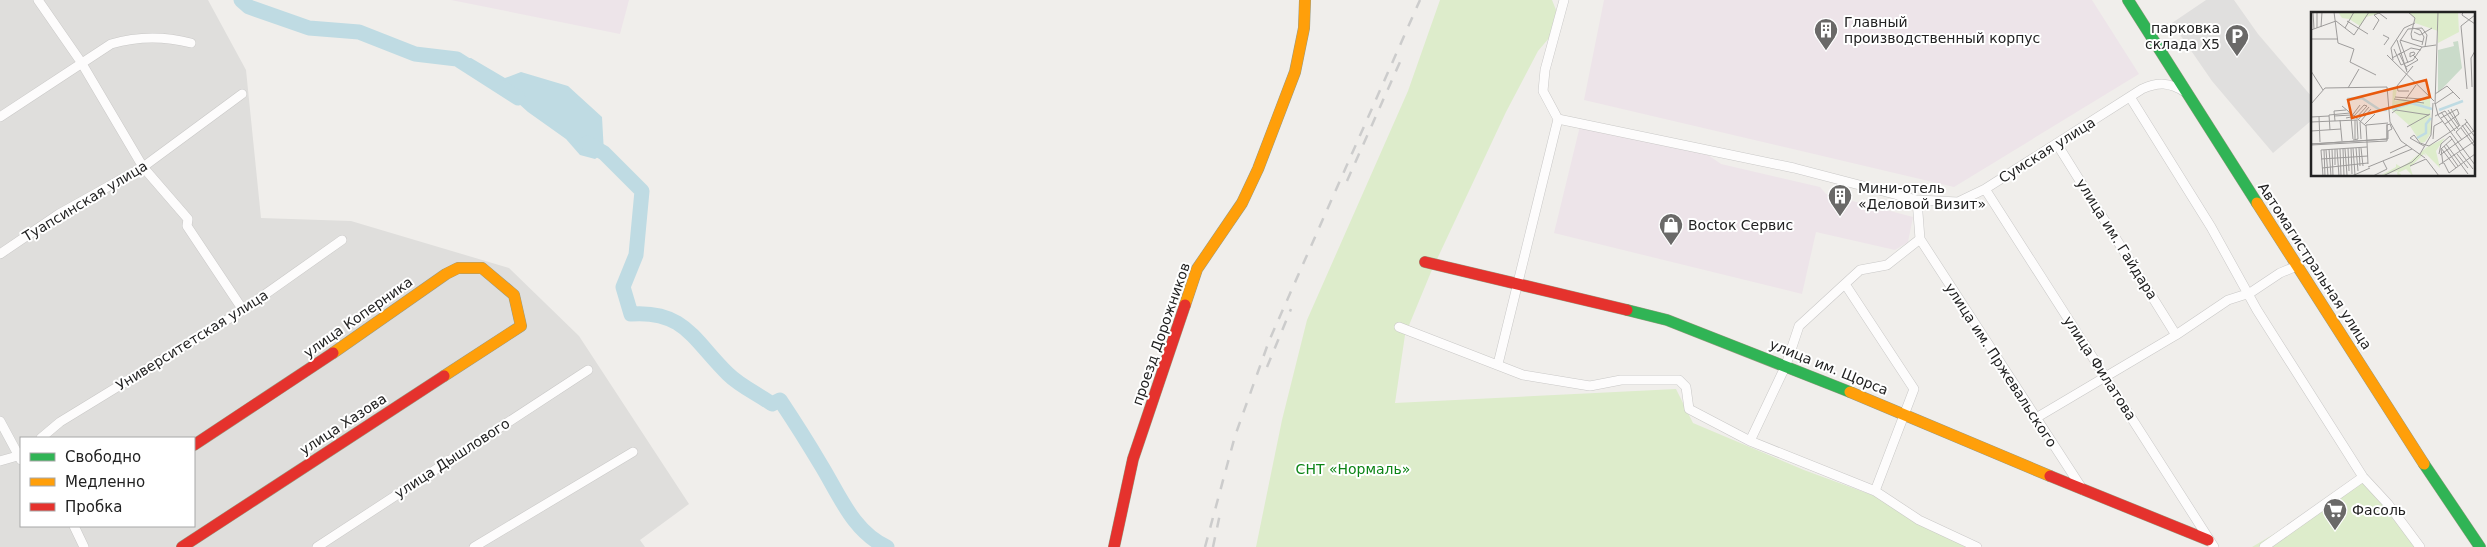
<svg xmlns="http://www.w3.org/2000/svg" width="2487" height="547" viewBox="0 0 2487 547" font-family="'DejaVu Sans',sans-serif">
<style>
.residential{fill:#dfdedc;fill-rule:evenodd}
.industrial{fill:#ede4e9}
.grass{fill:#ddeccb}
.parking{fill:#e0dfde}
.water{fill:#bfdbe3}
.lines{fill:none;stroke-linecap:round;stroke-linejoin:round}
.river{stroke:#bfdbe3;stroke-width:15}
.street-casing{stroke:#c9c8c7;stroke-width:10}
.fast-casing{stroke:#999a82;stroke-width:12}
.slow-casing{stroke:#999a82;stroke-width:12}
.jam-casing{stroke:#999a82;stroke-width:12}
.street{stroke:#fdfcfc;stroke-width:9}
.fast{stroke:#30b455;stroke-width:11}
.slow{stroke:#ff9f0a;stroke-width:11}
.jam{stroke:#e5322d;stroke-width:11}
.rail{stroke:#ccc;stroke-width:2.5;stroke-dasharray:10 10;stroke-linecap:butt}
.labels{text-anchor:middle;stroke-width:4;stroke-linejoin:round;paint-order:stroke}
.poi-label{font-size:14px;fill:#222;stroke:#fff;text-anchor:start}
.street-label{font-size:14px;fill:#222;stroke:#fff}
.park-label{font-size:14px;fill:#0c8416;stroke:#fff}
.inset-river{fill:none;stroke:#bfdbe3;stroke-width:2.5}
.inset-road{fill:none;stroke:#9e9c9b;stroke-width:1}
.view{fill:#e8590c;fill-opacity:0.15;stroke:#e8590c;stroke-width:2.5}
.inset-edge{fill:none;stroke:#222;stroke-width:2.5}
</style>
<rect width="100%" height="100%" fill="#f0eeeb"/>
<path class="residential" d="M0 0H208L246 70 261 218 351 221 509 268 579 336 689 504 640 540 645 547H0ZM21 438H194V526H21Z"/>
<path class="industrial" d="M451 0H629L620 34Z
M1604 0H2092L2139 74 1954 187 1584 100Z
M1580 126 1708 155 1721 164 1820 187 1826 194 1913 217 1908 242 1895 250 1816 232 1802 294 1554 233Z"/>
<path class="grass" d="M1440 0H1552L1558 15 1555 31 1538 51 1506 112 1431 272 1405 335 1395 403 1676 389 1693 423 1804 470 1880 498 1979 547H1256L1282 420 1307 320 1408 91Z
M2367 479 2423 547H2252Z"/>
<path class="parking" d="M2206 0H2234L2258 34 2312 97V120L2273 153 2212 81 2172 23Z"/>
<path class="water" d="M471 58 505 78 521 72 568 86 602 117 604 153 595 159 580 155 566 139 528 112 498 85 479 75 457 59Z"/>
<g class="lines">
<path class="river" d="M241 0 249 7 309 28 359 32 415 54 457 59 518 98
M587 143 604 153 642 191 636 255 623 287 631 314C685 310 694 341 728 374 740 386 758 394 772 404L780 400C794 421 808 443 821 465 839 494 853 532 887 547"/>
<g class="street-casing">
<path id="street" d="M38 0 81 62 143 167 188 219 187 226 243 310
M1564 0 1545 70 1543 91 1558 119 1794 168 1917 200
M2130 97 2211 227 2257 310 2363 477 2388 504 2420 547
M0 117 111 44C138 36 164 36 191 43
M2057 144 2176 335
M1985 189 2214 547
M1920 239 2083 490
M0 254 59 214 143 167 242 94
M1845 284 1914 389 1875 491
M1399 327 1523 375 1590 386 1621 380H1679L1686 387 1689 409 1750 441 1875 491 1919 520 1977 547
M1498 364 1558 119
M2036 418 2176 335 2228 300 2250 293 2280 273 2297 266
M0 421 21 460
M41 438 60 422 243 310 342 240
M1750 441 1786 365 1799 326 1860 270 1887 265 1920 239 1917 200 1958 202 1985 189 2142 89C2158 82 2169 82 2185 92
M0 461 21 455
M74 526 84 547
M317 547 588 370
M474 547 633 452
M2264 547 2363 477"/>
</g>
<g class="fast-casing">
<path id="fast" d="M2128 0 2257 203
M1627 310 1667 320 1850 392
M2424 464 2480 547"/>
</g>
<g class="slow-casing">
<path id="slow" d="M2257 203 2424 464
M1185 305 1197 269 1242 203 1258 169 1295 72 1304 28 1305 0
M333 353 446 274 458 268H482L514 295 521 326 444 376
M1850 392 2050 476"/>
</g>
<g class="jam-casing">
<path id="jam" d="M1425 262 1627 310
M194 445 333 353
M2050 476 2208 540
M182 547 444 376
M1114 547 1133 459 1185 305"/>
</g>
<use href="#street" class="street"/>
<use href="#fast" class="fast"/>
<use href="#slow" class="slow"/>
<use href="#jam" class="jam"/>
<path class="rail" d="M1347 181 1400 62
M1267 367 1291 309
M1205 547 1235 436 1269 341 1420 0
M1213 547 1221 509"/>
</g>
<defs>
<g id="building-pin" transform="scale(1.25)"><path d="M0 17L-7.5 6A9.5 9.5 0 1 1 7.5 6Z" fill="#6a6968" stroke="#fff"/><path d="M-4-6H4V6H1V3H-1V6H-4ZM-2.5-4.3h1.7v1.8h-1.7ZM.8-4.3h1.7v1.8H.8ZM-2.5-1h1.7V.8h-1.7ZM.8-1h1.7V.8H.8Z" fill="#fff"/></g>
<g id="parking-pin" transform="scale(1.25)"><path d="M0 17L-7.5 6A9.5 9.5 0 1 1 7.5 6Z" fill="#6a6968" stroke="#fff"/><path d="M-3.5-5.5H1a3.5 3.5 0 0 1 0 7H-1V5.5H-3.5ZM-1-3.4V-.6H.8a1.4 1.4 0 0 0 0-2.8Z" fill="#fff"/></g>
<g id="shop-pin" transform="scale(1.25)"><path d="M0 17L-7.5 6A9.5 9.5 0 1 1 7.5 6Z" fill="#6a6968" stroke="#fff"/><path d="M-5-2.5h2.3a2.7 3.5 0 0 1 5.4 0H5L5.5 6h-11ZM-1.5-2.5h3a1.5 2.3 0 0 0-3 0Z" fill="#fff"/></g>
<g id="supermarket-pin" transform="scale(1.25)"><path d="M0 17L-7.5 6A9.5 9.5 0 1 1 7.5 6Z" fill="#6a6968" stroke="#fff"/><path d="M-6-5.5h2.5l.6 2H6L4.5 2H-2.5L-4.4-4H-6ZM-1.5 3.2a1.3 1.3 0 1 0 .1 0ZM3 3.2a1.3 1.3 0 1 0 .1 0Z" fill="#fff"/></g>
</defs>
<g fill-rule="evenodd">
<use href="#building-pin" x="1826" y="30"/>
<use href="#parking-pin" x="2237" y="36"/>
<use href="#building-pin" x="1840" y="196"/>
<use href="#shop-pin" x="1671" y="225"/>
<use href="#supermarket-pin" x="2335" y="510"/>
</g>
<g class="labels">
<g class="poi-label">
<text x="1844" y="27">Главный<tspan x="1844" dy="16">производственный корпус</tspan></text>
<text x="2220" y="33" text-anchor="end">парковка<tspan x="2220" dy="16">склада X5</tspan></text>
<text x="1858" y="193">Мини-отель<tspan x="1858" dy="16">«Деловой Визит»</tspan></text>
<text x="1688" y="230">Восtок Сервис</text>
<text x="2352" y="515">Фасоль</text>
</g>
<g class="street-label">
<text transform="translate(2047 150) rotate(-32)" y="5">Сумская улица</text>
<text transform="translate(85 201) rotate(-31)" y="5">Туапсинская улица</text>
<text transform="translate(2117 239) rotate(58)" y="5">улица им. Гайдара</text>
<text transform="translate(2315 266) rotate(57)" y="5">Автомагистральная улица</text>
<text transform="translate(358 317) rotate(-35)" y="5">улица Коперника</text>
<text transform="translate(1161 334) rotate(-71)" y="5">проезд Дорожников</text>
<text transform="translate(192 340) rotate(-32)" y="5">Университетская улица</text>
<text transform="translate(2001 365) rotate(57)" y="5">улица им. Пржевальского</text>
<text transform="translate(1829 367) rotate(22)" y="5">улица им. Щорса</text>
<text transform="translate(2100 368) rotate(57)" y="5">улица Филатова</text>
<text transform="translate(343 424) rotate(-33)" y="5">улица Хазова</text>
<text transform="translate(452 458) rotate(-33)" y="5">улица Дышлового</text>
</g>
<g class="park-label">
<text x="1353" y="474">СНТ «Нормаль»</text>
</g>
</g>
<g transform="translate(2311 12)">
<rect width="164" height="164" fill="#f0eeeb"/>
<path d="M27 0H74L55 5 49 14 38 7 31 6ZM97 0H147L148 20 127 31V19L104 11V6ZM82 75 86 76 84 89 92 87 111 90 115 84 119 86 120 121 114 130 110 131 99 114 81 98 84 97 81 96ZM134 126 125 139 129 156 113 140 116 145 113 142 99 155 102 164 95 157 87 161 90 162V164H87L86 161 87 159 69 164 85 155V152L90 155 97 151 116 135Z" fill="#ddeccb"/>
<path d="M147 29 151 56 127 81V38L143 34 142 30Z" fill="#cadbca"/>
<path class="inset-river" d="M36 87 51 86 69 98H76M81 97 100 91 121 97M128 98 152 89M106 126 115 121V112L120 106"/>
<path class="inset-road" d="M2 0 3 17M6 0V16M23 0 27 31 43 37 39 50 65 63M97 0 104 6 100 22M152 0 151 3 164 12M25 9 43 23 58 0M36 9 57 22M10 15 11 0M34 16 43 0M102 16 109 18 113 25 111 33M0 18 25 9M62 18 68 8 63 3 68 1 76 7M103 20 109 23 121 16M100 22 101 27 112 30M72 23 78 26 73 33M0 27H27M86 28 96 60M89 28 111 35 125 33M83 37 90 53 102 48 111 35M103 40 104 42 99 45V41ZM88 41 96 58M76 43 123 89M81 46 100 36 110 38M82 48 80 36 93 16 104 11M97 51 89 29 97 17 111 16 116 23 114 35M95 55 107 48 102 43M0 59 12 78M86 74 102 54M86 74 87 79H98M161 75 160 46 164 39M37 76 48 57M156 77 150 14 164 3M124 82 136 74 149 87M84 85 110 87M83 87 113 91M95 87 105 73M124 91 127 103 164 153M0 92 14 76 76 75 79 110 90 129 114 146M124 92 142 80M124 92 127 0M31 94 55 114M140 97 149 114M137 98 148 114M130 100 144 119M81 101 85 98 118 103M23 104 40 103M43 104 53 93 56 94M124 104 134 99 147 117M0 105 18 104M8 105 9 130M40 105 42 127M35 106 40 105 49 93M45 106 56 94M130 106 146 97 148 102 134 112M154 107 164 121M29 108 31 129M44 108V127M47 108 58 95M24 109 23 99 35 98M0 110 46 108M79 112 81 117 77 119V127H76L0 132 76 127V113ZM154 112 164 125M53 113 64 102M151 113 163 130M96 115 119 102M150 116 164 135M19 118 18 103 39 101M0 119 30 117M50 127 49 110 60 97M122 127 123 114 132 109M42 128 47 127 46 108M151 128 145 120 156 110M56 130 57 152M56 130 55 113 77 111M135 132 157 162M0 133 76 129V112M113 134 99 126 103 123 109 131 118 134 148 114M133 134 147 154M37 136 38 159M40 136 41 162M42 136 44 163M45 136 47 159M48 136 49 154M50 136 52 154M130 136 145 156M18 137 20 164M21 137 22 164M24 137V153M26 137 28 164M29 137 30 164M32 137 33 164M34 137 36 163M13 138 14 164M15 138 17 164M149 140 162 157M79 141 96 133M128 142 130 132 139 124 149 139M146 142 157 156M129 143 164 118M10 147 57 144M133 151 138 161 164 142M132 152 130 137 141 127M128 153 164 129M99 154 115 147 128 164M57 155 101 137M11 156 57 151M12 164 10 138 56 135M41 164 59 156M62 164 76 157 72 149M72 164 101 150 109 142 120 123 122 91"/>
<path class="view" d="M115 68 119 85 41 106 37 88Z"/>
<rect width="164" height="164" class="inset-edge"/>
</g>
<rect x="20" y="437" width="175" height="90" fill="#ffffff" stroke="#a7a7a7"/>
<rect x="30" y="453" width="25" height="8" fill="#30b455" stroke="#a7a7a7"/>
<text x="65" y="462" font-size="15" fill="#222222">Свободно</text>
<rect x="30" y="478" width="25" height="8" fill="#ff9f0a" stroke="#a7a7a7"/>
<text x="65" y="487" font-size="15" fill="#222222">Медленно</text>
<rect x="30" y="503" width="25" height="8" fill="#e5322d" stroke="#a7a7a7"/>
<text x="65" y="512" font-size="15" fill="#222222">Пробка</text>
</svg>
